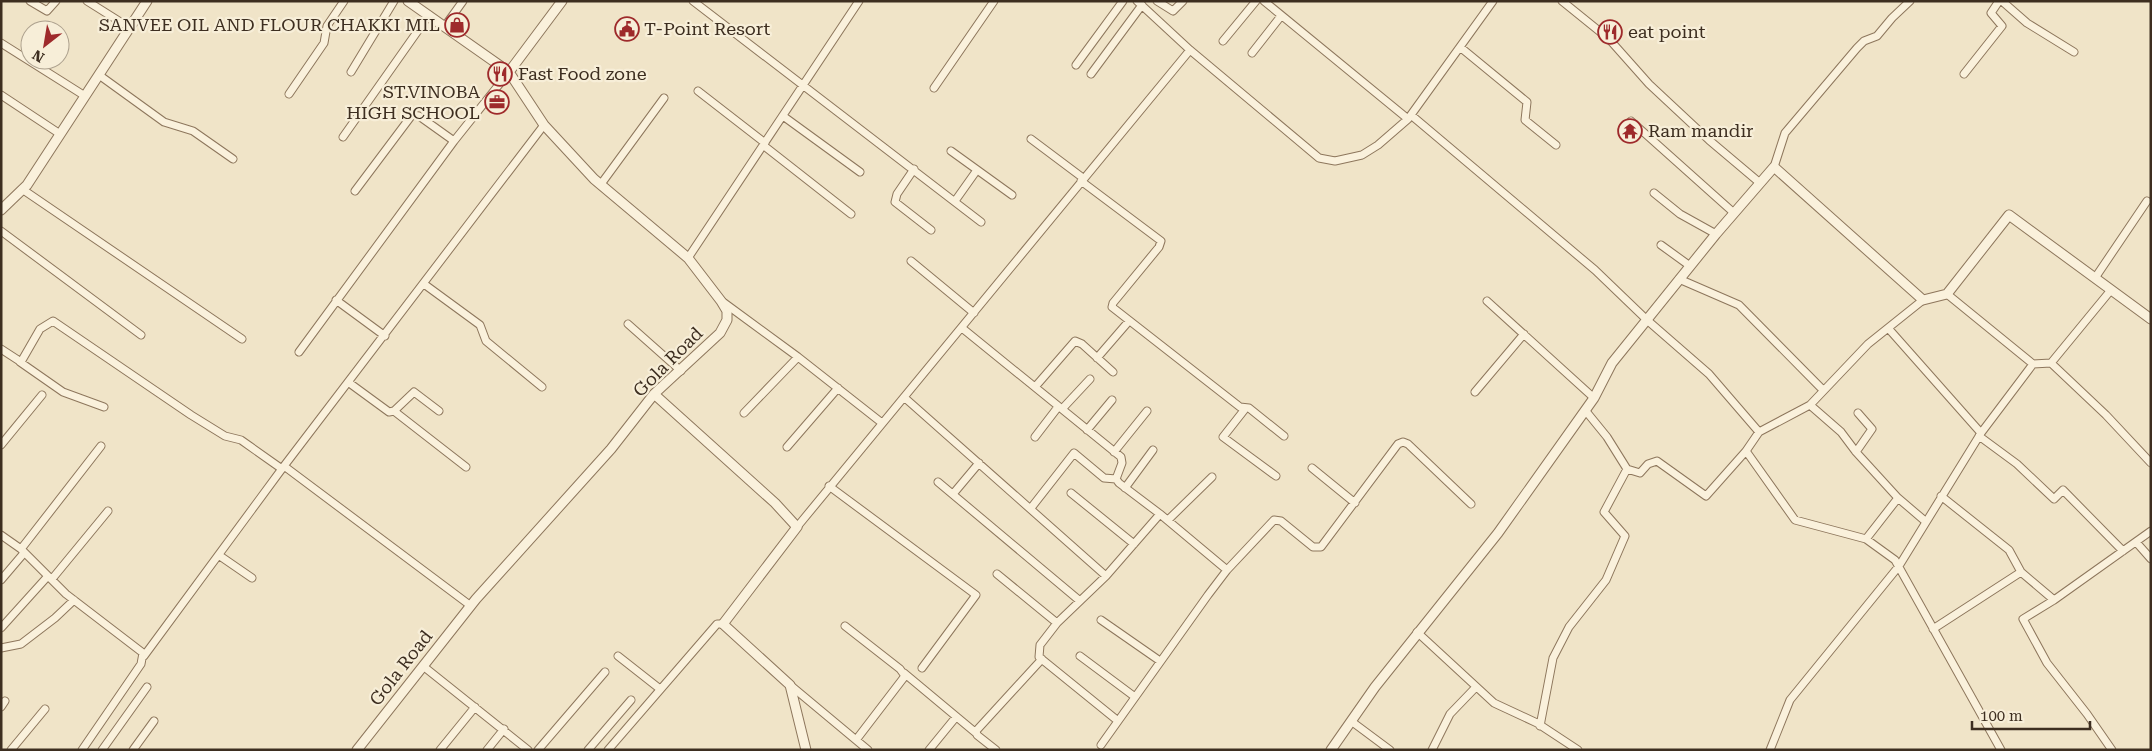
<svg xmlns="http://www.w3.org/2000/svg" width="2152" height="751" viewBox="0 0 2152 751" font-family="'Roboto Serif',serif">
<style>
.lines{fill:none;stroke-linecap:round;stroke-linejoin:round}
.minor-casing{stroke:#8d765c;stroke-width:9}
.tertiary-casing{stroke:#8d765c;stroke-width:11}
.minor{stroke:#faf1dc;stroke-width:7}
.tertiary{stroke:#faf1dc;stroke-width:9}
.labels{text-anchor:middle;stroke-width:4.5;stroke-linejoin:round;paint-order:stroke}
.poi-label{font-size:18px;fill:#3d2e20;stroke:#f7eed8;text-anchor:start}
.street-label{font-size:18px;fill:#3d2e20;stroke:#f7eed8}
</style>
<rect width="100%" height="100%" fill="#f0e4c8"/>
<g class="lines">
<g class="minor-casing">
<path id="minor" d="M30 1 47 11 56 1
M87 1 130 28
M693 1 981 222
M1137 1 1190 50 1319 158 1335 161 1362 155 1378 145 1408 119 1493 1
M1157 1 1173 11 1183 1
M1264 1 1408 119
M1562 1 1609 39 1649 84 1709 140 1760 183
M2002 1 2027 23 2074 52
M445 26 463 1
M1223 41 1256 1
M1 43 85 96
M1460 47 1527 102 1525 120 1556 145
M1252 53 1281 16
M1076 65 1123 1
M351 72 394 1
M1091 74 1142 5
M1964 74 2002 26 1991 13 1999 1
M99 75 164 122 193 131 233 159
M934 88 994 1
M698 91 765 143
M289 94 324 43 327 26 344 1
M1 95 60 134
M1411 115 1595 270 1647 320 1709 374 1759 432
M783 116 860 172
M1631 121 1734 213
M343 137 429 15
M1031 139 1083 178
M763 145 851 214
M951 151 1012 195
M1774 167 1785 133 1857 48 1864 41 1877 36 1892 18 1910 1
M914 169 897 194 895 202 931 230
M1081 181 1161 241 1159 247 1113 303 1112 307 1240 407 1249 408 1284 436
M601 184 664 98
M22 189 242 339
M355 191 412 115 419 116 454 141
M1654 193 1680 214 1716 234
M955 201 977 170
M1 231 141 335
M1661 245 1690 266
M688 258 859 1
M911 261 974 313
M2095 278 2147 201
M1679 279 1739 305 1823 390
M424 284 480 325 486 341 542 387
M336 300 385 336
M1923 300 1888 328 1981 433
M1487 301 1594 398
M723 302 798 357 882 423
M628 324 681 371
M962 328 1121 457 1122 463 1116 479 1119 483 1160 514 1227 570
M1 349 21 362 40 329 53 321 191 415 225 436 241 440 282 469
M299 352 454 141 509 72
M1097 358 1129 321
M20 362 63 392 104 407
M2051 363 2106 415 2151 463
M2033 364 2051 363 2111 290
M348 382 389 412 394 411 414 392 439 411
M1035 387 1075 341 1082 344 1113 372
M1475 392 1524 334
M905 398 1106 576
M1810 405 1759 432 1746 451 1795 520 1866 539 1895 560 2001 750
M1062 409 1090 379
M1245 409 1223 437 1276 476
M394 411 466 467
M744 413 798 357
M1087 430 1112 400
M1979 436 2017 464 2054 499 2063 490 2123 551
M1035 437 1058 407
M1 445 42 395
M787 447 838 388
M1114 452 1147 411
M1856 452 1872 429 1858 413
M284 466 471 606
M1312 468 1355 503
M1627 469 1640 473 1648 464 1657 461 1706 496 1746 451
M938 482 1080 601
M829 486 976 595 922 668
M1125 488 1153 450
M1071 493 1134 544
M953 494 979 463
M1941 496 2009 550 2021 572
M1898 498 1925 521
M1031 508 1074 453 1104 478 1116 479
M1168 520 1212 477
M797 527 1190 50
M1 535 21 549 66 594 143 653 141 664 82 750
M1866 539 1898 498 1856 452 1841 432 1810 405 1868 344 1888 328
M2136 542 2151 559
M21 549 101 446
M220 556 252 578
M997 574 1057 623
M52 579 108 511
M1 580 24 553
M2054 600 2023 619 2047 663 2087 714 2112 750
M1101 620 1160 661
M845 626 900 669 905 676 856 740
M1 628 48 576
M1933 629 2021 572 2054 600 2151 531
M1417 632 1494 703 1537 723 1578 750
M1 648 21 644 55 618 74 600
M144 656 284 466 544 125
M618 656 660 689
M1080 656 1135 697
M423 666 528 750
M904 673 976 733
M790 685 868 750
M1 707 5 701
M1118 721 1039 657 1040 645 1057 623 1106 576 1160 514
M1351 721 1390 750
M1540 726 1553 658 1569 627 1606 580 1625 536 1604 512 1627 469 1607 437 1585 410
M1101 745 1208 595 1227 570 1274 520 1281 521 1313 547H1321L1398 444 1403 442 1408 444 1471 504
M11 750 45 709
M102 750 147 687
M133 750 154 721
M440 750 475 707
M487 750 504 729
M538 750 605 672
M588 750 631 700
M608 750 717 624H723
M929 750 956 717
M996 750 977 735 976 731 1042 659
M1432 750 1450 714 1476 687
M1770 750 1790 700 1899 566 1981 433 2033 364 1947 294"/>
</g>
<g class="tertiary-casing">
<path id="tertiary" d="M408 1 509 72
M1 210 27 185 147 1
M654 394 775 503 797 527 723 624 790 685 806 750
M357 750 476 599 611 449 654 394 720 333 727 320V311L721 301 688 258 594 179 544 125 509 72 562 1
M1331 750 1375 687 1498 533 1594 398 1612 363 1716 234 1774 167 1923 300 1947 294 2009 215 2151 319"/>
</g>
<use href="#minor" class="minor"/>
<use href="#tertiary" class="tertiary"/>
</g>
<defs>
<g id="shop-ring" transform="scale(1.25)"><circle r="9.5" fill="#f7eed8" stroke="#9e2a2b" stroke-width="1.5"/><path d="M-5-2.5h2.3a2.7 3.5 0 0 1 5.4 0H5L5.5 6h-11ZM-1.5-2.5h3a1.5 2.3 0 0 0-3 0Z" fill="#9e2a2b"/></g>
<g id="civic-ring" transform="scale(1.25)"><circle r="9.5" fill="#f7eed8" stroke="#9e2a2b" stroke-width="1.5"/><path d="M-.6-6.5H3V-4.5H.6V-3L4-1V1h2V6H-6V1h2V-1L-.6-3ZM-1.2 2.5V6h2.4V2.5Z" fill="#9e2a2b"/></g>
<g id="restaurant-ring" transform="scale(1.25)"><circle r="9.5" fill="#f7eed8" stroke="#9e2a2b" stroke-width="1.5"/><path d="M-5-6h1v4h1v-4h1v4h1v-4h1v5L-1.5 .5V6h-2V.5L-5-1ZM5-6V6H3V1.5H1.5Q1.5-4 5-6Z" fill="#9e2a2b"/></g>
<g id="office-ring" transform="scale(1.25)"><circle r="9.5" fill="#f7eed8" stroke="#9e2a2b" stroke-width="1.5"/><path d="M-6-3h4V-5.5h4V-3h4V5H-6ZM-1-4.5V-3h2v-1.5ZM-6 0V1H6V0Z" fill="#9e2a2b"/></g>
<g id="temple-ring" transform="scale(1.25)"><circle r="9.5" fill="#f7eed8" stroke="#9e2a2b" stroke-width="1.5"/><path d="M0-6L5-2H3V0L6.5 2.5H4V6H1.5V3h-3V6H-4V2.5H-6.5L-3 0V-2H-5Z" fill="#9e2a2b"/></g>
</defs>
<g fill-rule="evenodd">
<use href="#shop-ring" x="457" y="25"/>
<use href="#civic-ring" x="627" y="29"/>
<use href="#restaurant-ring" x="1610" y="32"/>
<use href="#restaurant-ring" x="500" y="74"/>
<use href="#office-ring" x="497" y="102"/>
<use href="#temple-ring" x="1630" y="131"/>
</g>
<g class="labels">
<g class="poi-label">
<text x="440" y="31" text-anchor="end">SANVEE OIL AND FLOUR CHAKKI MIL</text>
<text x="644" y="35">T-Point Resort</text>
<text x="1628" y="38">eat point</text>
<text x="518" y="80">Fast Food zone</text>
<text x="480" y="98" text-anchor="end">ST.VINOBA<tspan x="480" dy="21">HIGH SCHOOL</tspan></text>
<text x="1648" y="137">Ram mandir</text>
</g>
<g class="street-label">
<text transform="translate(668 362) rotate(-45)" y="6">Gola Road</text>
<text transform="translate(401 668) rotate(-52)" y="6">Gola Road</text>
</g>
</g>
<rect width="2152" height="751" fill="none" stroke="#3d2e20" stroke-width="5"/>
<g transform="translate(45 45) rotate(211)"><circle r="24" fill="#f7eed8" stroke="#ada18e"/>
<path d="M0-4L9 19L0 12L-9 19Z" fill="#9e2a2b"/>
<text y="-8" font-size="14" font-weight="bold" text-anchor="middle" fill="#3d2e20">N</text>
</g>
<path d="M1972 721v8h118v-8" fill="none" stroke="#3d2e20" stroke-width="2.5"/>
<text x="1980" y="721" font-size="15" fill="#3d2e20" stroke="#f7eed8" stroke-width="4" paint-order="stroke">100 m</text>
</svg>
